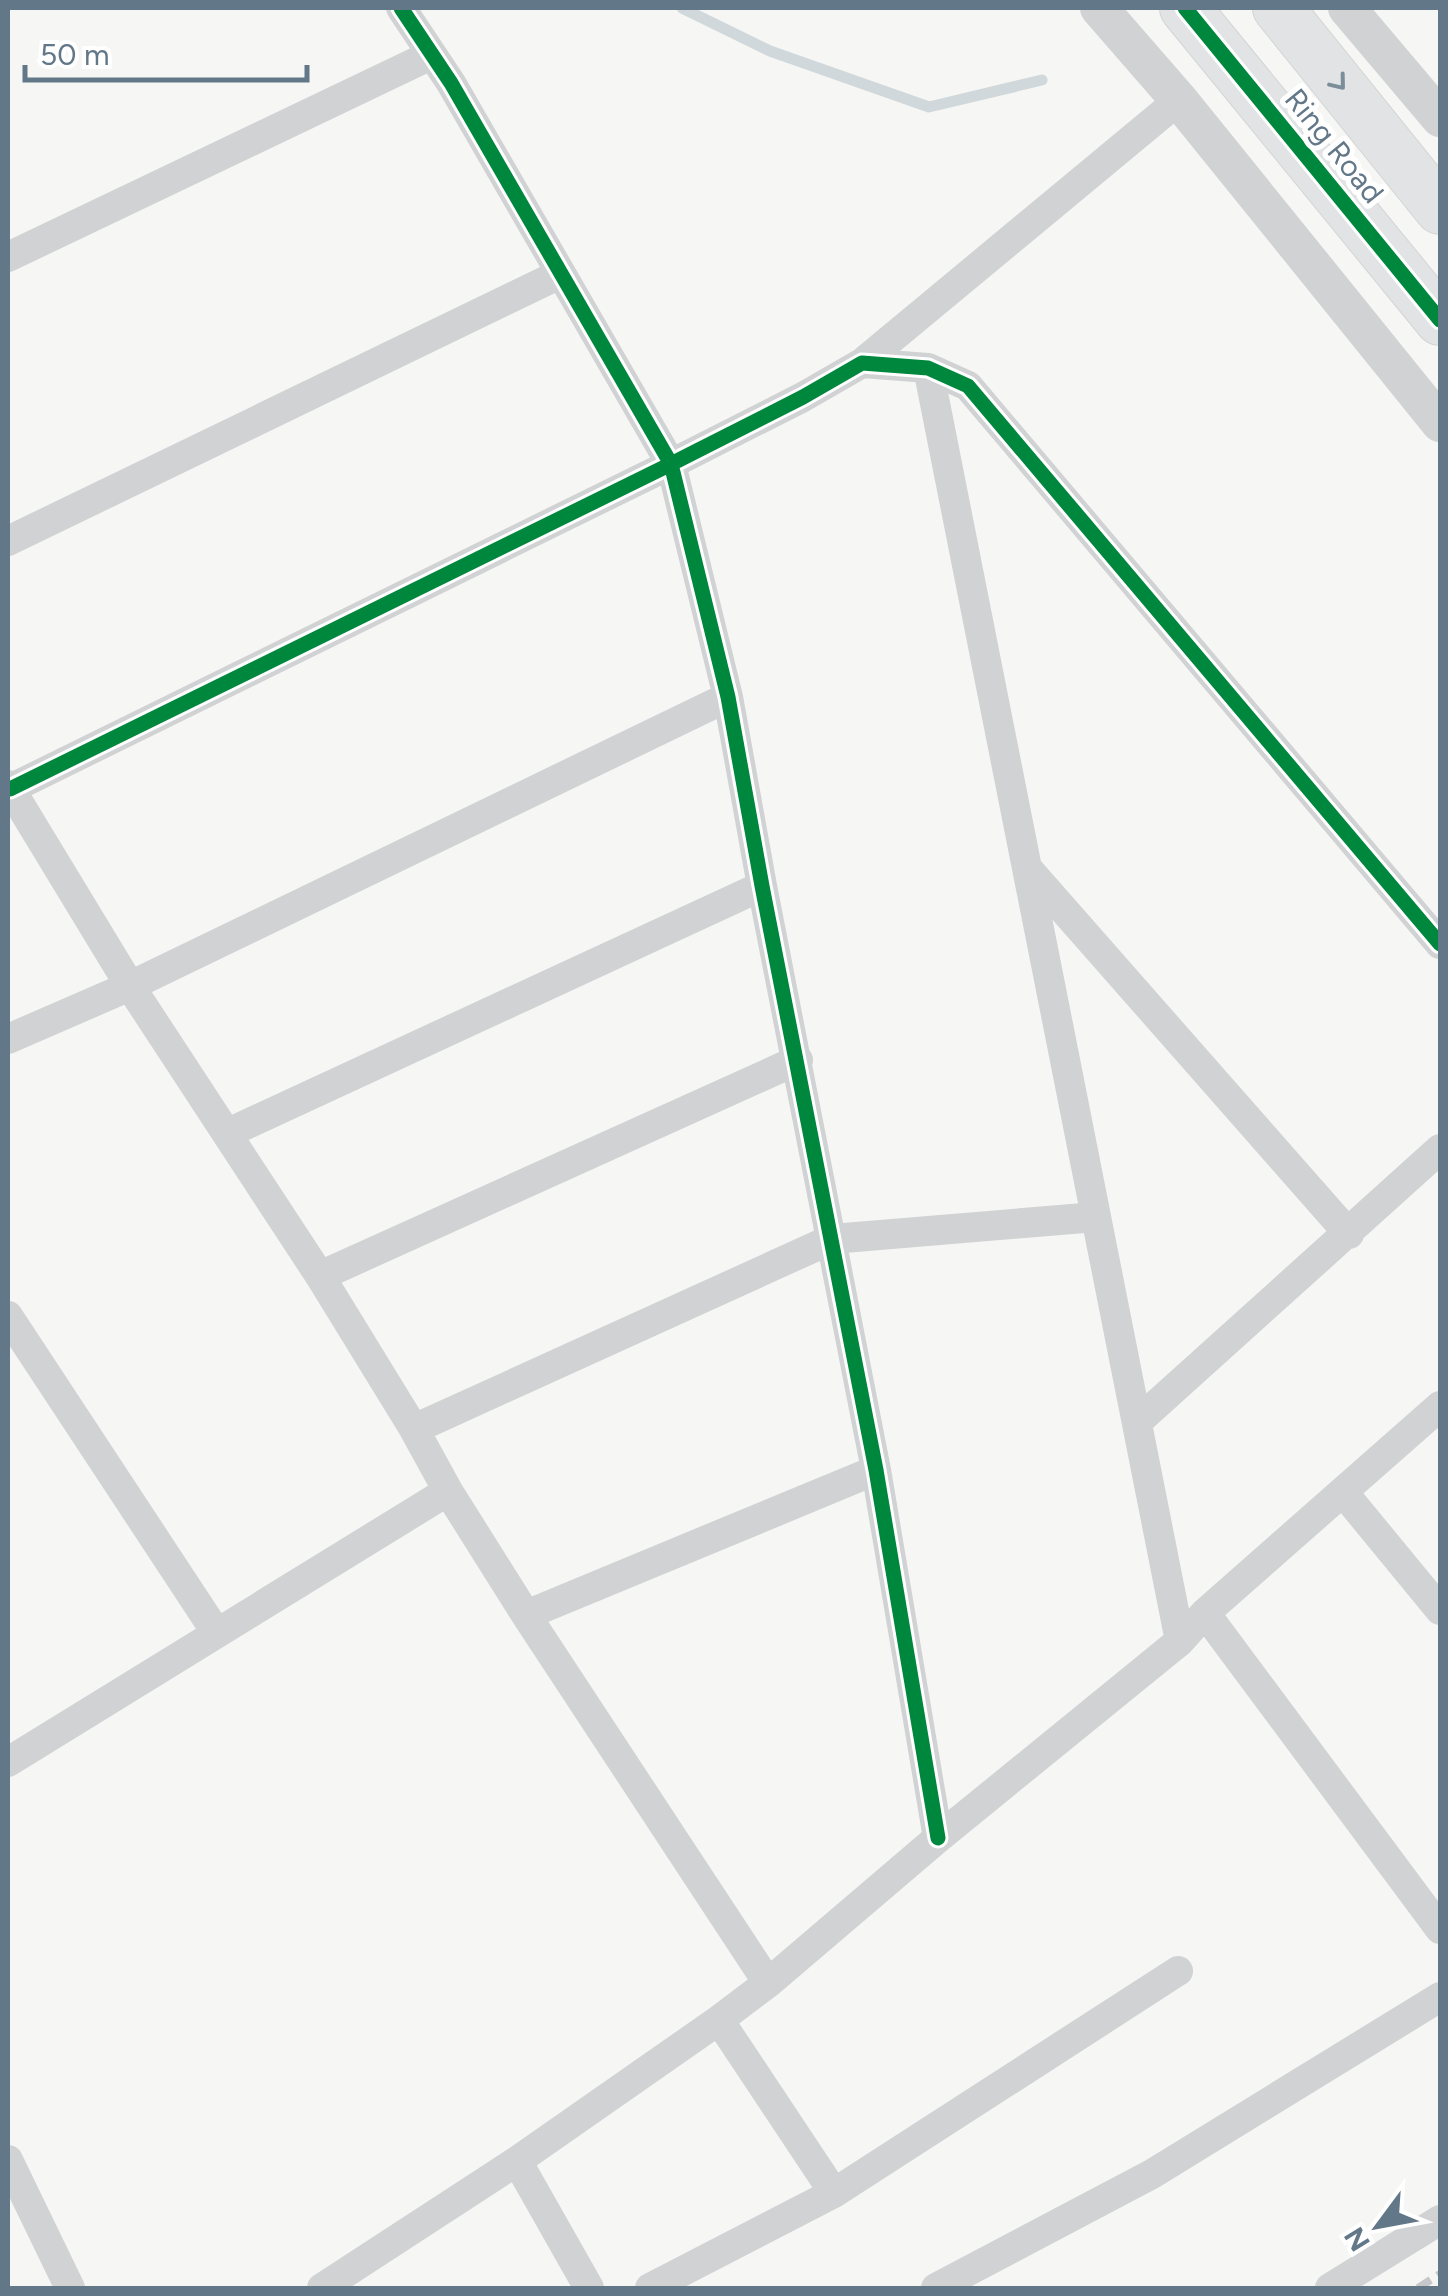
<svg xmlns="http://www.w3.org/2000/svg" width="1448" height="2296" viewBox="0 0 1448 2296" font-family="Figtree,sans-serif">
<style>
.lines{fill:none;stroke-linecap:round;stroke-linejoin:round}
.stream{stroke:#d0d8db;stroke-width:11}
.trunk-casing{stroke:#d3d4d4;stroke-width:52}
.minor{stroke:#d1d2d3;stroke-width:30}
.tertiary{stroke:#d1d2d3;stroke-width:38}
.trunk{stroke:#e2e3e4;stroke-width:50}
.rail{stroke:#c6c7c8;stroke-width:8;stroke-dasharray:15 8;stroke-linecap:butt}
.cycleway-casing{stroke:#fff;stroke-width:21}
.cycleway{stroke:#00873e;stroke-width:15}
.oneway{stroke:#7c8d9a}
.labels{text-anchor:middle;stroke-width:10;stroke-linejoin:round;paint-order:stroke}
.street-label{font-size:30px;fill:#627787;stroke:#fff}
</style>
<rect width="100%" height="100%" fill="#f6f6f4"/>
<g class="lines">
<path class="stream" d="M682 8 770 51 929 107 1042 80"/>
<g class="trunk-casing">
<path id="trunk" d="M1185 8 1440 320
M1278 8 1440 209"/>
</g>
<path class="minor" d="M401 8 451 83 671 464 728 697 762 886 876 1470 938 1838
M8 257 431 55
M862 363 1179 100
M928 368 1180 1641
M8 541 560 274
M8 785 130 986 320 1276 414 1429 448 1491 526 1615 768 1983
M10 789 671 464 803 397 862 363 928 368 968 386 1440 944
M1027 868 1349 1234
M8 1039 130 986 728 697
M228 1133 762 886
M320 1276 798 1060
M8 1316 216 1632
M1137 1422 1440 1149
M414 1429 832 1239 1096 1217
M1343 1492 1440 1610
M1205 1613 1440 1929
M526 1615 876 1470
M8 1762 448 1491
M719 2020 834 2193
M8 2160 70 2288
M517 2161 589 2288
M322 2288 517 2161 719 2020 768 1983 938 1838 1180 1641 1205 1613 1440 1406
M650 2288 834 2193 1178 1971
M936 2288 1152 2174 1440 1997
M1330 2288 1440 2220"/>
<path class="tertiary" d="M1099 8 1179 100 1440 423
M1347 8 1440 118"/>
<use href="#trunk" class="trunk"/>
<path class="rail" d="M1418 2288 1440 2274"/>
<g class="cycleway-casing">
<path id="cycleway" d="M401 8 451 83 671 464 728 697 762 886 876 1470 938 1838
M1185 8 1440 320
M10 789 671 464 803 397 862 363 928 368 968 386 1440 944"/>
</g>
<use href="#cycleway" class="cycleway"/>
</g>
<defs><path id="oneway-chevron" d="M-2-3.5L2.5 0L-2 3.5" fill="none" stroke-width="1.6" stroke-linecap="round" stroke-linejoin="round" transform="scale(2.5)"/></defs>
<use class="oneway" href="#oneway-chevron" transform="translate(1339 83) rotate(51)"/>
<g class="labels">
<g class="street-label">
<text transform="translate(1334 146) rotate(51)" y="10">Ring Road</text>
</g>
</g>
<rect width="1448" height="2296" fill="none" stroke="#627787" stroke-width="20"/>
<g transform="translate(1378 2226) rotate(238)" stroke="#ffffff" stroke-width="8" paint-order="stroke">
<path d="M0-8L18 38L0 25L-18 38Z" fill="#627787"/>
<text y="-15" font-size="28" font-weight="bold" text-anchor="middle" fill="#627787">N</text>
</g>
<path d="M25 65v15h282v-15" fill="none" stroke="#627787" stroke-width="5"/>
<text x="40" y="65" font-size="30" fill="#627787" stroke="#ffffff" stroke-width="8" paint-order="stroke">50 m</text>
</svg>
